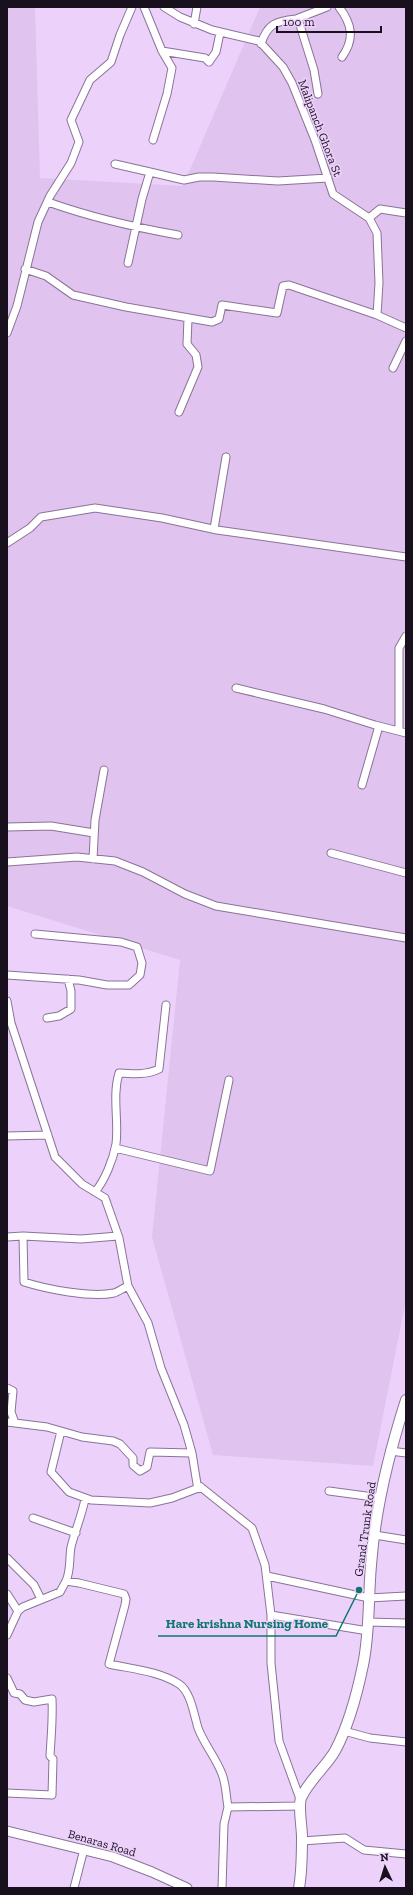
<svg xmlns="http://www.w3.org/2000/svg" width="413" height="1895" viewBox="0 0 413 1895" font-family="'Zilla Slab',serif">
<style>
.built{fill:#e0c3ef}
.lines{fill:none;stroke-linecap:round;stroke-linejoin:round}
.street-casing{stroke:#8a7397;stroke-width:9}
.secondary-casing{stroke:#8a7397;stroke-width:11}
.primary-casing{stroke:#8a7397;stroke-width:12}
.street{stroke:#fff;stroke-width:7}
.secondary{stroke:#fff;stroke-width:9}
.primary{stroke:#fff;stroke-width:10}
.labels{text-anchor:middle;stroke-width:3;stroke-linejoin:round;paint-order:stroke}
.street-label{font-size:12px;fill:#19101e;stroke:#ecd2fb}
.leader{fill:none;stroke:#0f766e;stroke-width:1.5}
.callout-dot{fill:#0f766e;stroke:#ecd2fb;stroke-width:1.5}
.callout-label{font-size:13px;text-anchor:middle;font-weight:bold;fill:#0f766e;stroke:#ecd2fb;stroke-width:3;stroke-linejoin:round;paint-order:stroke}
</style>
<rect width="100%" height="100%" fill="#ecd2fb"/>
<path class="built" d="M7 7H35L40 178 183 186 260 7H406V1300L373 1466 213 1455 152 1237 180 960 7 906Z"/>
<g class="lines">
<g class="street-casing">
<path id="street" d="M144 7 162 51 205 58 209 62 216 52 220 33
M164 7 180 17 212 30 259 41 283 67 292 83 315 140 333 194 369 218 377 233 379 283 377 315
M339 7C352 24 355 39 342 57
M296 19 327 7
M194 24 197 7
M261 44C267 24 276 21 296 19L299 22 314 70 318 94
M153 140 167 94 172 68 162 51
M115 164 150 172 142 199 128 263
M150 172 184 180 199 177H213L278 181 328 178
M48 202C90 217 133 227 178 235
M369 218 380 209 406 213
M25 269 46 276 73 295 126 307 212 322 219 319 222 305 277 313 283 286 289 285 377 315 406 328
M7 333 17 306 38 222 50 196 71 163 79 142 71 120 90 80 111 62 120 35 132 7
M393 368 406 341
M179 412 198 367 196 355 187 344 188 318
M214 529 226 457
M7 543 30 528 41 517 95 508 162 518 217 530 406 557
M236 688 324 709 375 725 406 733
M399 731V648L406 636
M362 785 379 726
M7 827 51 826 94 833
M331 853 406 873
M93 859 95 820 104 770
M7 862 77 857 115 861 143 872 185 894 216 906 406 938
M7 975 79 980 107 985H129L140 975 142 963 137 947 121 942 35 934
M7 1001 11 1023 55 1157 82 1184 105 1198 119 1238 128 1286 148 1323 161 1368 184 1425 192 1453 197 1484 252 1528 265 1565 271 1615V1663L279 1741 300 1799
M47 1018 59 1016 71 1009V991L68 979
M7 1136 48 1135
M115 1148 210 1171 229 1080
M95 1192C105 1180 113 1160 116 1144 119 1121 112 1096 119 1073 133 1074 147 1075 159 1069L166 1005
M23 1236 24 1282C46 1289 91 1298 114 1293 118 1292 123 1288 128 1286
M7 1237 23 1236 81 1239 118 1236
M7 1388 13 1391 11 1412 15 1423
M7 1422 47 1427 61 1431
M390 1451 406 1453
M192 1453 150 1452 147 1467 140 1471 133 1465V1458L120 1444 113 1441 82 1437 61 1431 51 1472 69 1492 91 1500 150 1503 172 1498 201 1487
M329 1491 381 1498
M33 1518 76 1533
M375 1535 406 1540
M7 1558 34 1585 41 1599
M267 1576 369 1598 406 1596
M66 1581C71 1570 69 1559 71 1547 75 1531 82 1515 85 1499
M7 1594 18 1611
M271 1615 368 1631
M368 1622 406 1623
M7 1635 18 1611 23 1607 60 1592 66 1581 79 1583 124 1594 126 1599 125 1605 109 1664C132 1669 159 1671 179 1684 191 1692 194 1715 198 1728 204 1744 216 1758 222 1774 226 1784 226 1796 228 1807L301 1806
M7 1678 14 1693 20 1694 25 1700 34 1702 52 1699C53 1719 51 1737 50 1756L53 1759 52 1795 7 1793
M344 1731 370 1738 406 1742
M302 1841 345 1838 364 1850 406 1854
M74 1888 84 1849
M222 1888 224 1824 228 1807"/>
</g>
<g class="secondary-casing">
<path id="secondary" d="M7 1831 113 1857 152 1872 187 1888"/>
</g>
<g class="primary-casing">
<path id="primary" d="M299 1888C302 1871 302 1854 302 1837 302 1827 298 1806 301 1798 309 1780 325 1768 335 1751 349 1725 357 1694 363 1665 370 1632 368 1599 371 1565 375 1509 389 1453 406 1400"/>
</g>
<use href="#street" class="street"/>
<use href="#secondary" class="secondary"/>
<use href="#primary" class="primary"/>
</g>
<g class="labels">
<g class="street-label">
<text transform="translate(320 128) rotate(69)" y="4">Malipanch Ghora St</text>
<text transform="translate(365 1529) rotate(-82)" y="4">Grand Trunk Road</text>
<text transform="translate(102 1843) rotate(16)" y="4">Benaras Road</text>
</g>
</g>
<path class="leader" d="M359 1590L336 1636H158"/>
<circle class="callout-dot" cx="359" cy="1590" r="4"/>
<g class="callout-label">
<text x="247" y="1628">Hare krishna Nursing Home</text>
</g>
<rect width="413" height="1895" fill="none" stroke="#19101e" stroke-width="16"/>
<g transform="translate(385 1867) rotate(356)" stroke="#ecd2fb" stroke-width="3" paint-order="stroke">
<path d="M0-3L7 15L0 10L-7 15Z" fill="#19101e"/>
<text y="-6" font-size="11" font-weight="bold" text-anchor="middle" fill="#19101e">N</text>
</g>
<path d="M277 26v6h104v-6" fill="none" stroke="#19101e" stroke-width="2"/>
<text x="283" y="26" font-size="12" fill="#19101e" stroke="#ecd2fb" stroke-width="3" paint-order="stroke">100 m</text>
</svg>
